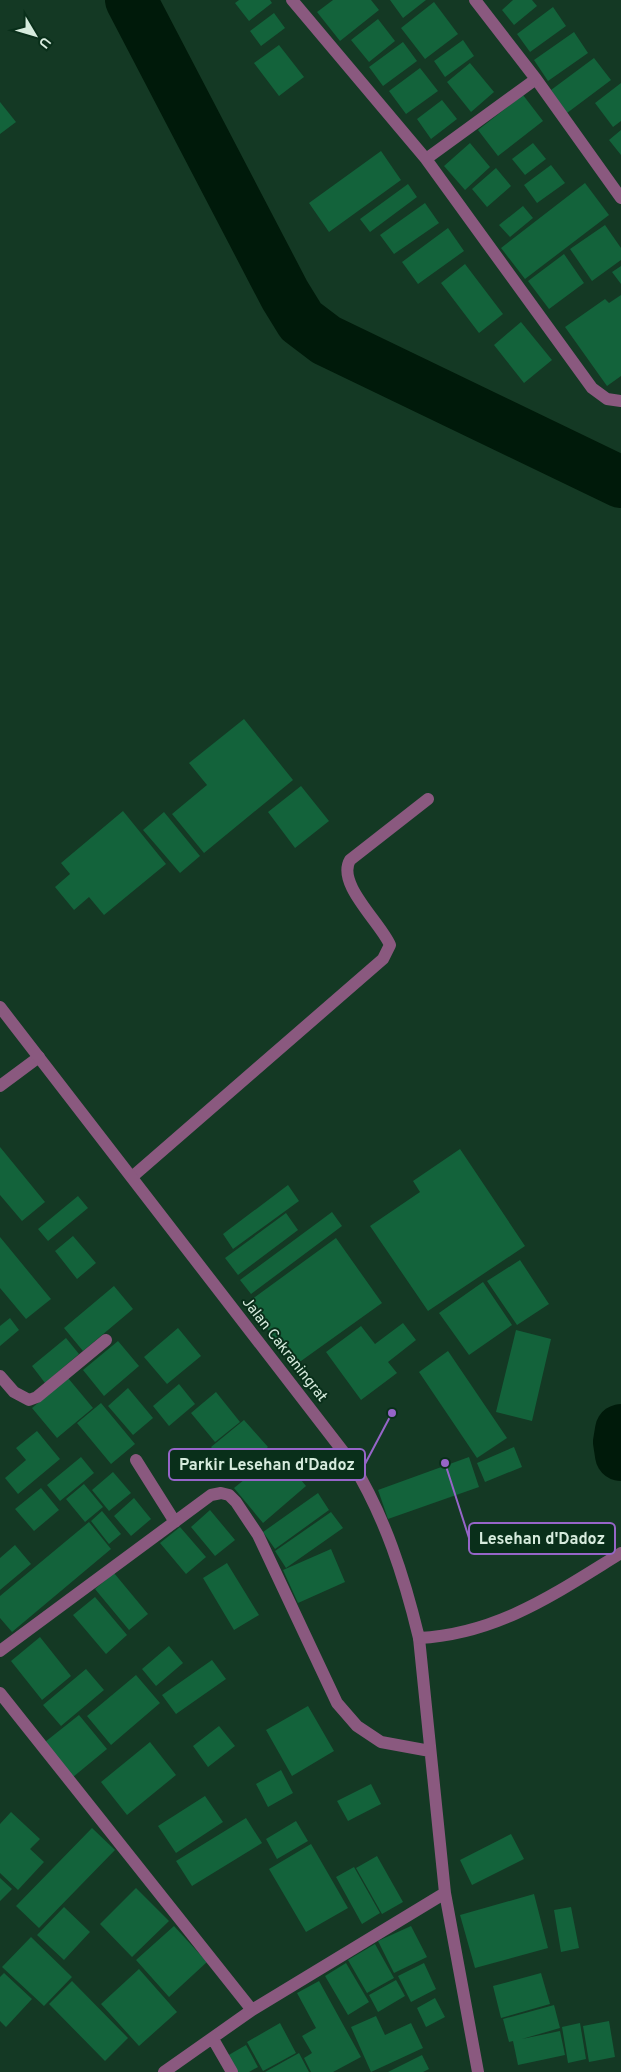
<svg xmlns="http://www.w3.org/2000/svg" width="621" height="2072" viewBox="0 0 621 2072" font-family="Overpass,sans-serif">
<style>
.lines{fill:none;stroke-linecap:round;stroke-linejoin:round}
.river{stroke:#001a0a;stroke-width:52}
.building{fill:#13633b}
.minor{stroke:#8a597f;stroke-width:12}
.tertiary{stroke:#8a597f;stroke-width:12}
.labels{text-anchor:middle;stroke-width:4;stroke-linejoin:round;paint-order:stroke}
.street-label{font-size:15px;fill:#d6ebdd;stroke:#092f1a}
.leader{fill:none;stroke:#9665c8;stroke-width:2}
.callout-dot{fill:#9665c8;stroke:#092f1a;stroke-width:2}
.callout{fill:#092f1a;stroke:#9665c8;stroke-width:2}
.callout-label{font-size:16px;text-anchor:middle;font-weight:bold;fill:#d6ebdd}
</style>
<rect width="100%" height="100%" fill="#143924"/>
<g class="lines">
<path class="river" d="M131 0 285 295 301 321 326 340 621 482
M621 1430 619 1442 621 1455"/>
</g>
<path class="building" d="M239 0H270L272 3 249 21 235 3Z
M333 0H371L379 10 340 41 317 12Z
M390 0H426L403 18Z
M513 0H532L537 6 514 25 502 10Z
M434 2 458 34 425 59 401 28Z
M553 7 566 26 530 52 517 34Z
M274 13 285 28 261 46 250 31Z
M378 19 395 41 369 62 351 40Z
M574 32 588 53 548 81 534 60Z
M463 40 474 56 445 77 434 61Z
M403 42 417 61 383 86 369 67Z
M279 45 304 77 279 96 254 63Z
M594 58 611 80 567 113 551 90Z
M470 63 494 92 471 112 447 82Z
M420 68 438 91 406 114 389 91Z
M621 83V121L613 127 595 103Z
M523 95 543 121 498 156 478 130Z
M442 100 457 119 431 139 417 119Z
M0 102 16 122 0 134Z
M621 130V155L609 140Z
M470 143 490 167 465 190 444 166Z
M533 143 546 159 525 175 512 159Z
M381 151 401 180 329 232 309 203Z
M551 165 565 183 537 203 524 185Z
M496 168 511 186 487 207 472 189Z
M585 183 609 215 525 279 501 248Z
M408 184 417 197 370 232 360 219Z
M425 203 439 223 394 254 380 235Z
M523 206 533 218 510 237 499 225Z
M605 225 621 248V260L592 281 570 249Z
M448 228 464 251 418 284 402 262Z
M564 254 584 283 549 309 528 281Z
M465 264 503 314 479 333 441 283Z
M621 266V284L612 272Z
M621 295V376L607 386 565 327 605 299 609 303Z
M521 322 552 360 524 383 494 345Z
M244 719 293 780 204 853 172 814 207 785 189 763Z
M301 786 329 821 295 848 268 812Z
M123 811 166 864 104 915 89 897 74 910 55 887 70 874 61 863Z
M164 812 200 856 180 873 143 830Z
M0 1147 45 1202 22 1221 0 1195Z
M460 1149 525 1246 428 1311 370 1226 420 1192 413 1181Z
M288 1185 299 1201 233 1249 223 1234Z
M78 1196 88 1208 48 1241 38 1229Z
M332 1212 342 1226 251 1294 240 1280Z
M286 1213 298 1230 238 1275 225 1258Z
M73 1236 96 1263 77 1279 55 1251Z
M0 1237 51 1299 26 1319 0 1288Z
M336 1238 382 1303 294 1366 248 1302Z
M520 1260 549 1304 517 1325 487 1281Z
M483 1282 512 1325 469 1355 439 1313Z
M114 1286 133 1309 83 1351 64 1328Z
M10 1318 19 1330 0 1346V1326Z
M403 1323 416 1340 388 1362 397 1373 361 1400 326 1352 361 1326 375 1344Z
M178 1328 201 1356 167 1384 144 1357Z
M516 1330 551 1339 532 1421 496 1412Z
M66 1338 79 1354 45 1383 32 1366Z
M118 1341 139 1366 104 1396 83 1370Z
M448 1351 507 1438 477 1458 419 1372Z
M68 1378 93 1408 57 1438 32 1408Z
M179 1384 195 1404 169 1426 153 1406Z
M128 1388 153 1418 133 1435 108 1406Z
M216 1392 240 1422 215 1442 191 1413Z
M101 1403 135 1444 111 1464 77 1423Z
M244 1420 268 1447 234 1475 211 1447Z
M37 1431 60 1459 18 1494 5 1478 26 1460 16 1448Z
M514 1447 522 1467 485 1482 477 1463Z
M278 1452 306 1486 263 1523 234 1488Z
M81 1457 94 1473 60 1501 47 1485Z
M469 1457 479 1487 388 1519 378 1490Z
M113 1472 131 1493 109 1511 92 1490Z
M84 1484 103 1507 85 1522 66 1499Z
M41 1488 59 1510 34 1531 15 1509Z
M318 1493 329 1510 275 1549 263 1532Z
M134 1498 151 1519 131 1536 114 1516Z
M210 1510 235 1540 215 1556 191 1527Z
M102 1511 121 1534 109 1544 91 1521Z
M331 1512 343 1528 286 1568 275 1551Z
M89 1522 111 1549 12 1632 0 1618V1596Z
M180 1527 206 1557 186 1574 160 1543Z
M15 1545 31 1564 0 1590V1558Z
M331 1549 345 1582 298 1603 283 1570Z
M227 1563 259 1615 234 1630 203 1578Z
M114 1573 148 1614 129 1630 95 1589Z
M95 1597 127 1635 106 1654 73 1615Z
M40 1637 71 1676 42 1700 11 1661Z
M169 1646 183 1663 156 1686 142 1669Z
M212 1660 226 1679 176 1714 162 1695Z
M86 1669 104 1690 61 1726 43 1705Z
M136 1675 160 1703 111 1745 87 1716Z
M308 1706 334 1751 292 1776 266 1730Z
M79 1715 107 1749 73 1777 45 1742Z
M219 1726 235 1746 208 1767 193 1746Z
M150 1742 176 1775 127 1815 101 1782Z
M281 1770 293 1793 268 1807 256 1784Z
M371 1784 381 1804 348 1821 337 1801Z
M205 1796 223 1822 176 1853 158 1826Z
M11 1812 40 1839 30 1849 44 1862 18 1890 0 1873V1824Z
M246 1818 262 1843 192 1886 176 1861Z
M296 1821 308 1841 277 1859 266 1839Z
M92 1828 115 1850 39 1928 16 1906Z
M511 1834 524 1859 472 1885 460 1860Z
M311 1844 348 1908 306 1932 269 1869Z
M377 1856 403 1902 382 1914 356 1868Z
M354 1867 380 1913 362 1924 336 1877Z
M0 1878 12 1889 0 1901Z
M136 1888 169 1921 132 1957 100 1924Z
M534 1894 548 1948 475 1968 460 1915Z
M64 1907 90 1932 64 1960 37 1935Z
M571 1907 579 1948 561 1952 554 1910Z
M174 1926 207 1962 169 1997 136 1960Z
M411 1926 427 1957 394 1973 378 1941Z
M31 1937 72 1977 44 2006 2 1967Z
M375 1944 394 1978 367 1993 348 1960Z
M346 1963 369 2002 348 2015 325 1976Z
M424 1963 436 1989 411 2002 398 1976Z
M139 1969 177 2012 139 2046 101 2004Z
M4 1973 32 1999 6 2027 0 2021V1977Z
M541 1973 550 2004 501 2018 493 1986Z
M396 1980 405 1996 378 2012 369 1995Z
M72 1981 128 2038 105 2061 49 2004Z
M319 1981 361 2057 333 2072H311L304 2058 312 2053 302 2036 316 2028 297 1993Z
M435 1998 445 2017 426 2027 417 2008Z
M554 2005 560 2028 522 2039 560 2031 565 2055 518 2065 513 2041 509 2042 503 2019Z
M376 2016 385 2035 411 2023 423 2048 371 2072 351 2027Z
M609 2021 615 2057 589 2062 583 2026Z
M280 2023 296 2053 263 2071 247 2042Z
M580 2023 586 2059 568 2063 562 2027Z
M246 2045 258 2067 249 2072H236L227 2056Z
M299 2053 309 2072H265Z
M422 2055 429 2069 423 2072H388Z"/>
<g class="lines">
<path class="minor" d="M292 0 426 159 592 388 607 399 621 401
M475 0 536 79 621 198
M426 159 536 79
M0 1086 39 1057
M132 1177 383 959 390 945C381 923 336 884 350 860L428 799
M0 1376 14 1392 29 1400 37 1397 106 1340
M136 1460 175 1522
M419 1638 445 1893 478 2072
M0 1651 211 1495 221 1493 229 1495 236 1502 258 1535 337 1703 357 1726 381 1742 430 1751
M0 1693 252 2010
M213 2039 232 2072
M164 2072 252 2010 445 1893"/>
<path class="tertiary" d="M0 1007 352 1463C385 1517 404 1576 419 1638 498 1634 556 1593 621 1553"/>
</g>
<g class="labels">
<g class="street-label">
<text transform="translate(285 1349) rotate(52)" y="5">Jalan Cakraningrat</text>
</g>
</g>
<path class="leader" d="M392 1413L365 1464M445 1463L469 1538"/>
<g class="callout-dot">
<circle cx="392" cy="1413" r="5"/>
<circle cx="445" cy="1463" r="5"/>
</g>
<g class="callout">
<rect x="169" y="1449" width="196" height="31" rx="5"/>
<rect x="469" y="1523" width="146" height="31" rx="5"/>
</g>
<g class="callout-label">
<text x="267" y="1470">Parkir Lesehan d'Dadoz</text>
<text x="542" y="1544">Lesehan d'Dadoz</text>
</g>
<g transform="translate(35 35) rotate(128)" stroke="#092f1a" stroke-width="4" paint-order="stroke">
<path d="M0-4L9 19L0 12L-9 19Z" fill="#d6ebdd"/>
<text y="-8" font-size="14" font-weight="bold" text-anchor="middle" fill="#d6ebdd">U</text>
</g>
</svg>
